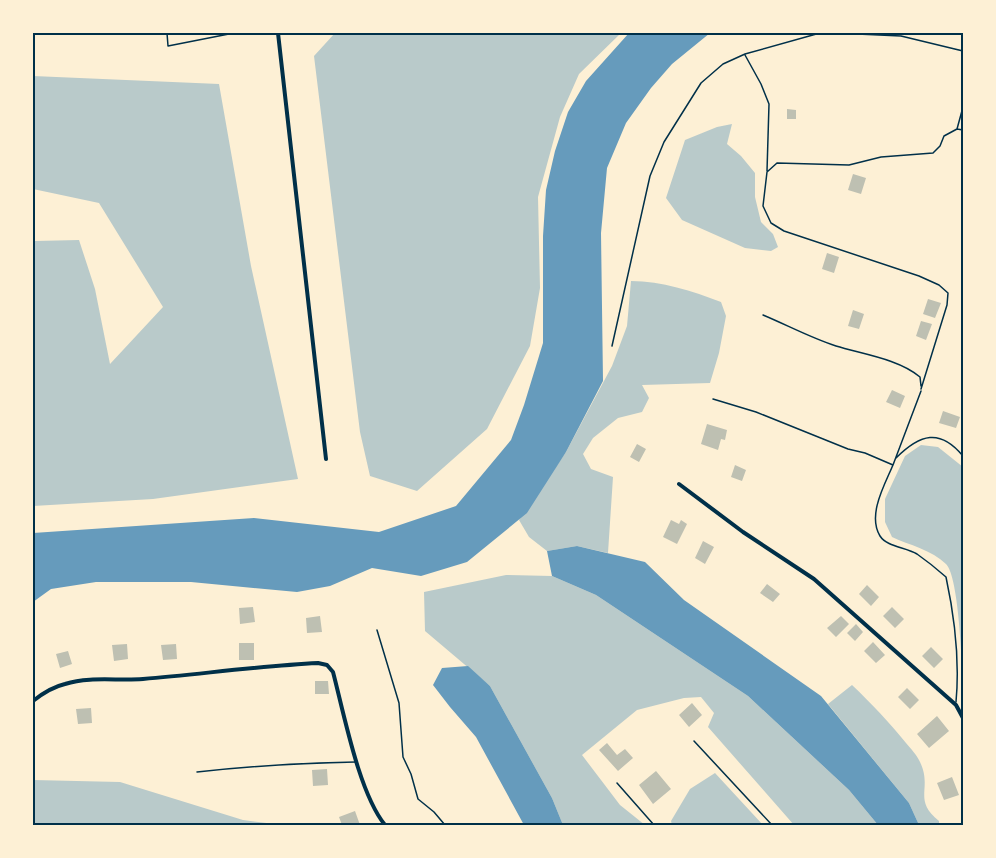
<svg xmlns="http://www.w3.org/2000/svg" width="996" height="858" viewBox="0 0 996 858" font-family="Lato,sans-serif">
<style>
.green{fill:#b9caca}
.water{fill:#669bbc}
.building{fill:#bec0b2}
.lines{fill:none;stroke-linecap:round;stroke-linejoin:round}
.path{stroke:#003049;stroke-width:1.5}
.service{stroke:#003049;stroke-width:1.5}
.minor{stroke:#003049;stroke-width:4}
.neatline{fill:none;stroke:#003049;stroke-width:2}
</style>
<rect width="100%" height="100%" fill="#fdf0d5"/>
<path class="green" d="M335 33H621L579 74 560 117 538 197 540 288 530 346 487 429 417 491 370 476 360 432 314 56Z
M33 76 219 84 251 266 298 479 153 499 33 506V243L35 241 79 240 95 289 110 364 163 307 99 203 33 189Z
M732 124 727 144 741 156 755 173V197L761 222 773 234 778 247 771 251 745 248 682 220 666 198 685 140 717 127Z
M631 281C662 281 692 291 721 302L726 316 719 353 710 383 642 385 649 398 642 412 618 418 593 438 583 454 591 469 613 477 608 553 577 546 547 551 529 537 519 520 566 452 612 366 627 326Z
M921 445 938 447 963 467V687C962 665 959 577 946 564 932 550 909 545 892 537L885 522V499L905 456Z
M506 575 552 576 596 595 748 696 849 790 878 825H794L708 727 714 713 701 697 684 698 637 710 582 755 620 805 645 825H563L552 798 490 686 425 631 424 592Z
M852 685C872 704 889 722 906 743 911 749 917 755 920 762 933 789 912 799 939 821V825H919L909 803 828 704Z
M715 773 763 825H672L671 821 690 789Z
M33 780 120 782 243 820 283 825H33Z"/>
<path class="water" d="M629 33H710L672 64 651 88 626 123 607 168 601 233 603 381 566 452 527 513 467 562 421 576 372 568 330 586 297 592 191 582H96L51 589 33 602V533L254 518 379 532 456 506 511 440 524 405 543 343V236L546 190 555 151 568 112 586 81Z
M577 546 645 562 684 600 821 696 909 803 919 825H878L849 790 748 696 596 595 552 576 547 551Z
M468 666 490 686 552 798 563 825H524L476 737 450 707 433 685 442 668Z"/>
<path class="building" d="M787 109 796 110V119H787Z
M853 174 866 178 861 194 848 190Z
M827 253 839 257 834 273 822 269Z
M928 299 941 303 935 318 923 314Z
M853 310 864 314 859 329 848 326Z
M921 321 932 324 926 340 916 336Z
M892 390 905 396 900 408 886 402Z
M943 411 960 417 956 428 939 423Z
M707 424 727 430 725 440 721 439 718 450 701 444Z
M637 444 646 449 639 462 630 457Z
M735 465 746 470 742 481 731 477Z
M671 520 679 524 681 520 687 524 677 544 663 537Z
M703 541 714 547 705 564 695 558Z
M767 584 780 594 773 602 760 593Z
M867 585 879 597 871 606 859 594Z
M253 607 255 622 240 624 239 608Z
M892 607 904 619 895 628 883 616Z
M320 616 322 632 307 633 306 618Z
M841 616 849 624 836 637 827 628Z
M856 624 863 632 855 641 847 633Z
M873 642 885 655 876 663 864 651Z
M239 643H254V660H239Z
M127 644 128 659 114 661 112 645Z
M176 644 177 659 163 660 161 645Z
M931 647 943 659 934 668 922 656Z
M68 651 72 664 60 668 56 654Z
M315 681H328L329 694H315Z
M907 688 919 700 910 709 898 697Z
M692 703 702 715 689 727 679 715Z
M91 708 92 723 78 724 76 709Z
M937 716 949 731 929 748 917 734Z
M607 743 617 755 625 749 633 758 618 771 599 750Z
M327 769 328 785 313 786 312 770Z
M656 771 671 789 653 804 639 785Z
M952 777 959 795 944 800 937 783Z
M355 811 360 825H342L339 817Z"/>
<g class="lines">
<path class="path" d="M377 630 399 703 403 757 411 774 418 799 434 812 445 825"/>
<path class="service" d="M167 33 168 46 234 33
M835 33 901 36 963 51
M745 55 761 84 769 104 767 171
M957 129 963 107
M763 315C787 325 811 338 836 346 862 354 899 359 920 377L921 386
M612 346 650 176 664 142 701 83 723 64 745 54 820 33
M921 389 947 305 948 293 939 285 919 276 784 231 771 223 763 206 767 172 777 163 849 165 881 157 933 153 940 146 944 136 957 129 963 130
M713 399 756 412 848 449 865 453 893 465 921 391
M896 458C920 434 940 428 963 456
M893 465C885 484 867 515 880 536 887 547 906 547 917 554 927 561 937 569 946 577 955 619 960 659 956 702
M694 741 772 825
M197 772C250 766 302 763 356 762
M617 783 654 825"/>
<path class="minor" d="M278 33 326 459
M679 484 743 532 814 579 956 705 963 718
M33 701C43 693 52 687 65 684 90 676 117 681 143 679 202 674 260 666 318 663L327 665 333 672C344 714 359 793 385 825"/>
</g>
<rect width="996" height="858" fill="none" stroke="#fdf0d5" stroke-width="69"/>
<rect x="34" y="34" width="928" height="790" class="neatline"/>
</svg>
